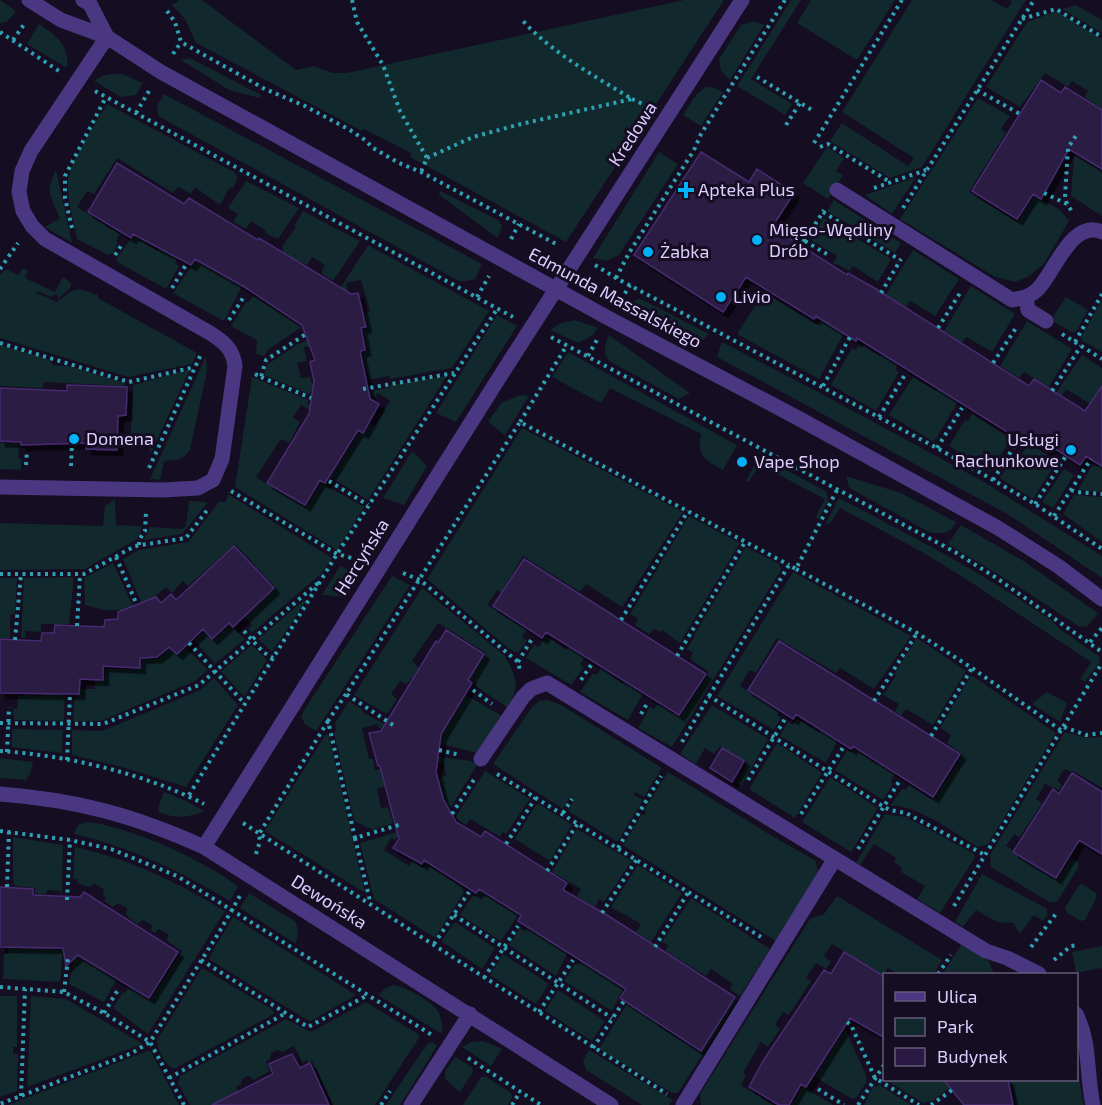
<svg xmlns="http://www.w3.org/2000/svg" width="1102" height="1105" viewBox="0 0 1102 1105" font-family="'Exo 2',sans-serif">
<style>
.green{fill:#11282c}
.building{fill:#2a1a43;stroke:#462c6f;stroke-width:1.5;filter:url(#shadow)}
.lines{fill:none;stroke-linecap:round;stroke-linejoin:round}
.path{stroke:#2ea2b3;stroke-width:4;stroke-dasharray:3 4.5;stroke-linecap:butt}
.minor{stroke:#493881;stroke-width:15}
.poi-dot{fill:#00b1f9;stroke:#150d22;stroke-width:2}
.labels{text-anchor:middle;stroke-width:6;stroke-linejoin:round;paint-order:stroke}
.street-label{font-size:18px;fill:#ddceff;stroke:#150d22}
.poi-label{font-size:18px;fill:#ddceff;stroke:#150d22;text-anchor:start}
</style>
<defs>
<filter id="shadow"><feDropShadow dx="5.5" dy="5.5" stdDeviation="0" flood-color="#0009"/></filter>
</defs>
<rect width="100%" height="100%" fill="#150d22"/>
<path class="green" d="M0 0 16 11 7 22 0 23Z
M180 0H202L296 70 314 66 332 73H347L684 0H724L566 242 410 157 411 153 364 129 362 131 196 43 185 19 172 5Z
M791 0H801L751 79 792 104 785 115 737 86Z
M811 0H895L857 60 797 23Z
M912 0H991L1007 9 1012 2 1010 0H1026L922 167 890 178 830 141 842 123 908 166 914 158 842 112Z
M1076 5 1102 20V33L1062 9Z
M1057 11 1102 39V109L1084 97 1088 91 1072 81 1068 87 1045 73 1020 107 986 87 1027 22Z
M753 21 764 25 730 80 721 71 719 59 741 25Z
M39 24C56 35 70 46 67 68L27 44Z
M190 58 261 95 260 98 229 90 181 60Z
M112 74H122L143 83 136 95 121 97 94 81 102 76Z
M706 87H712L723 92 701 126 683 115C690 104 695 93 706 87Z
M164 94 482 264 475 279 468 281H459L158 116 157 105Z
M978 98 1010 116 1001 129 1006 133 969 192 1017 222 1034 195 1060 210 1069 221 1044 264 1028 277 1015 282 995 277 900 219Z
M107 104 234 172 238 178 233 188 230 187 220 205 195 187 191 194 178 187 173 193 117 158 94 194 87 191 77 207 120 234 116 241 118 243 113 253 108 255 77 239C74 221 67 201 68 183 68 164 96 123 107 104Z
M827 147 844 158 836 171 843 175 828 199 803 183Z
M659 152 678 164 619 255 606 261 593 258Z
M1074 154 1101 171 1102 170V216L1071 196Z
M56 170 72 243 45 227 60 218C51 198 45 191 56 170Z
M916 177 892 214 865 195Z
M246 181 299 208 278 239 265 233 266 231 251 221 246 229 233 222 238 214 228 208Z
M440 191 498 220 502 226 498 238 439 195Z
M834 200 901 243 895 253 827 211Z
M303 211 360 241 333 281 321 273 325 265 312 257 307 265 283 253V245L296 227 294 226Z
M823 218 891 259 878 282 853 266 849 271 837 264 836 265 833 263 837 256 811 240Z
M133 236 158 251 166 238 183 249 175 263 179 266 166 289 117 262V258Z
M796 241 801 244 770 296 817 325 824 313 847 328 819 379 737 334Z
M368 245 489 311 452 368 390 379 389 376 369 380 362 352 367 351 363 329 368 328 365 313 370 311 361 280 346 283 348 292 337 293Z
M913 250 959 279 935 316 910 301 906 307 886 294Z
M198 257 201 258 199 262 223 276 225 273 243 284 224 321 173 293Z
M23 268 28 271 25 278 55 292 63 277 71 283 70 288 57 300 58 296 54 294 52 297 37 291 35 297 37 293 57 302C73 289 75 285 96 295L97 293 98 298 197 353 192 364 128 377 0 338V275L6 269 18 275Z
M971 286 1015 314 992 352 966 337 962 343 944 331Z
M253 296 302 327 269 349 264 356 256 354 257 340 231 326 246 302H249Z
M1066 297 1088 310 1076 332 1073 333 1051 320Z
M638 299 643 300 709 334 697 346 627 308 629 303Z
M1102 300V352L1083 341 1081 337Z
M497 315 517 326 456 422 436 413Z
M575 320 598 328 593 335 578 343 550 330 561 323Z
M1027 321 1072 349 1049 387 1024 372 1019 378 1000 366Z
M609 335 690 393 679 399 609 361C602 353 605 343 609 335Z
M310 339 312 346 304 347 307 361 297 363 301 378 310 377 315 392 311 391 309 394 264 375 268 364 298 344Z
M722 342 820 393 986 483 1102 556V578L1009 515 717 357Z
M859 344 880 356 883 353 899 362 895 370 899 372 876 411 831 385 852 348 856 350Z
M0 345 50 360 53 365 69 366 124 383V386L44 382 43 388 0 386Z
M568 352 737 445 723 470C705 460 696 456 701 434L610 388 602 402H599L552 377Z
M1082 355 1102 368V411L1066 389 1062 396 1056 393Z
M206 356 207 371 190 450C182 461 176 460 164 461L160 480 150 479Z
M190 369 151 453 148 444 130 449 133 385Z
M447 376 368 500 332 478 327 473 332 474 359 432 363 434 370 424 375 426 390 401 378 393 374 398 366 394 365 392 391 387 390 385Z
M252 377 308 400 307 404 312 406 310 410 301 405 293 417 300 422 289 443 281 439 256 477 305 507 321 483 364 507 337 550 235 487Z
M913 377 936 391 939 385 960 398 934 442 889 415Z
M520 395 529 396 505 435 488 422 501 403Z
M972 414 1011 439 990 472 949 446 965 420 968 421Z
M522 428 683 512 622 607 586 584 580 592 523 556 501 593 497 590 487 605 527 630 522 637 527 641 518 653 508 648 427 579Z
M0 443H20L18 458 21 459V470L0 469Z
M1029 443 1057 461 1033 499 1000 478 1017 452 1022 454Z
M412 451 427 466 404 505 383 498Z
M760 456 827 492 828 501 818 520 816 516 825 499 760 465 749 481 745 482Z
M1092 466H1102V492L1078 490Z
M1064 469 1074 475 1053 508 1042 502Z
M846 476 901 493 956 522 952 529 945 533H931L853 490 849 487Z
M228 494 332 558 322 573 252 633 248 629 252 625 245 617 276 588 235 544 188 586 183 581 172 593 166 587 146 604H142L123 559 139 550 188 542 219 502H226Z
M1074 495 1102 497V542L1063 514Z
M839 498C912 536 983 573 1051 620L1060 629 1100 657 1099 663 1085 682 1080 679 1091 662 963 577 922 552 840 508 830 523 825 525Z
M115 499 116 525 142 526 141 532 137 539 85 569 0 570V523L103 526 105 506Z
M189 501 208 502 182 534 143 540 149 531V527L183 529 186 526Z
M689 516 740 543 680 643 662 630 661 632 654 629 649 634 635 625 638 619 630 614Z
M961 525 1022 560 1098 613 1088 626 1080 627 1019 587 948 544Z
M746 547 779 564 781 570 672 747 638 728 650 707 654 709 658 704 680 717 709 672 690 659 693 653 687 649 695 636 694 635Z
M113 563 133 606V610H104L85 605 84 578Z
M340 566 361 575 347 597 322 595Z
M793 572 911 636 874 689 840 668 836 673 777 638 756 673 749 670 740 686 779 712 777 715 781 718 774 730 717 696Z
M392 576 410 585 316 731 305 724 301 717 304 710Z
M74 577 69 624H41V632L25 631V637L21 638 24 578Z
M0 578H17L15 613 10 616V638H0Z
M422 588 505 656C517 678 520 686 508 708L477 687V685L470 679 486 653 438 623 412 661 419 668 407 684 400 681 391 694 397 699 387 714 354 695Z
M303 601 305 602 272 652 258 639Z
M230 625 245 639 215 664 194 640 203 631 212 641Z
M546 636 566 650 571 644 587 654 580 664 584 667 571 685 526 658 534 645 539 647Z
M917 638 966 671 933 725 906 709 901 716 895 711 899 704 883 695 896 676 894 674Z
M252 645 267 660 244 697 221 671Z
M169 648 177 655 186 648 208 670 195 681 101 721H73L75 695H79L80 689H95V680L104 681 105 669H141L142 658 158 659Z
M601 668 623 684 627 679 645 690 628 720 580 692 593 673 597 675Z
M971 675 1056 733 988 844 978 847C957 835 915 803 890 806L902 789 906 790 909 785 933 800 963 755 947 743 951 735 940 728Z
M214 678 238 705 186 787 122 767 72 755V730L101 731 107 729 200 690Z
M43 685 63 686V694L65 695 64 721 14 720 13 709H17L18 695 42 696Z
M1047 692 1067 703 1060 722 1032 704Z
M466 695 502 716 477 753 437 743Z
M548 700 563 706 662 768 644 797 635 792 634 795 643 800 618 841H616L568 811 574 800 569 798 563 809 493 764 532 707 539 701Z
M349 701 363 710 362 712 388 726 379 728 377 724 362 728 369 759H373L375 770 382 769 385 786 377 789 381 808 388 807 393 823 373 830 354 821 334 733 336 730 335 723Z
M712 705 768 739 741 786 737 783 748 763 720 746 714 754 705 748 696 764 680 754Z
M797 719 819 733 823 728 839 738 826 763 780 736 788 722 793 725Z
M12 729 63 730 62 753 12 747Z
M1065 732 1087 738 1102 737V788L1073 771 1072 772 1065 769 1057 780 1062 785 1059 790 1045 784 1036 799 1042 803 1020 837 1014 834 1006 846 1012 849 1011 852 1057 880 1071 859 1079 863 1078 868 1057 902H1049L991 867 990 855Z
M326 734 329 736 365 893 265 831Z
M777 743 822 773 795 818 749 789Z
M853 748 876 764 879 760 896 771 891 781 893 784 883 800 835 770 847 750 851 753Z
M434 756 471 761 477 765 449 810 446 808 439 777 446 776 444 762 435 763Z
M0 758 33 762 31 772 26 780 0 778Z
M485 771 530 799 506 834 503 832 500 837 470 819 466 825 455 818Z
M668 772 772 836 815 860 818 870 816 877 776 941 623 845 642 814 645 815 646 813 644 810Z
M830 777 878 808 851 852 802 822Z
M164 792 186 801 204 811C189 818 174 819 159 812L158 808Z
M539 804 572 825 550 861 515 839 536 805Z
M885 814 906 817 973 853 975 857 940 913 917 899 925 886 901 872 902 868 894 862 896 858 874 844 860 865 856 863Z
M86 822C98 822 108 826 119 829 161 841 202 861 238 886L230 901C176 869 135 849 74 834L78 825Z
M577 829 632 861 604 902 599 899 595 907 577 896 581 889 552 872Z
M397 832 399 834 395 840 391 838 384 850 409 866 413 861 423 868 426 864 463 888 462 890 464 892 435 938 374 899 360 843Z
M13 837 63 845 62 895 59 891 48 890 46 894H35V888L15 886 13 880Z
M75 847C130 859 177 882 225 911L148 1034 113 1008 123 992 125 993 129 987 150 1000 182 951 167 941 168 934 159 929 154 933 151 931 152 925 143 920 137 924 126 915 127 908 118 903 113 907 104 901 106 898 103 895 104 889 95 884 90 887 79 884 76 879H73Z
M638 865 682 893 651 942 636 932 641 924 611 907Z
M982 874 1046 908 1048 914 1043 921 1034 915 1020 934 1013 923 997 922 976 910 963 927 955 922Z
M1082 884 1096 893 1097 897 1085 920 1081 921 1067 913 1065 908 1079 885Z
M480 891 518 915 501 941 460 915 472 896 475 897Z
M249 893 296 922 298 933 296 944 240 908Z
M837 896 942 960 934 974H898L888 968 883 975 832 944 824 956 831 962 826 969 816 963 806 978 811 981 789 1015 783 1012 775 1025 780 1029 768 1047 761 1042 743 1073 746 1075 741 1085 773 1105H701L700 1094 810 919 824 914Z
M691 898 770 949 740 996 729 989 733 984 711 969 706 976 665 951 668 945 662 942Z
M233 917 356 995 311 1021 307 1020 215 963 209 959 210 956Z
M455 922 495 948 482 969 441 941Z
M520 928 525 932 527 928 568 952 556 976 509 945Z
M961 945 989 961 994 974H943Z
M8 946 63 950 60 982 3 979 4 954H8Z
M1102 946V969L1099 968 1076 973 1072 952Z
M503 954 549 984 536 1004 490 975Z
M78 956 116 980 104 1002 69 984 73 963Z
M584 957 605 969 602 975 623 989 612 1011 564 981 575 964 578 965Z
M202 968 273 1010 274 1014 174 1069C164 1065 158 1050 157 1040Z
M393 985C405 986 431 1001 438 1011 442 1019 443 1026 442 1034L378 995 386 988Z
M558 990 605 1021 592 1041 545 1011Z
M0 996H17V1047H13V1054H18L17 1091 0 1097Z
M31 996 66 999 143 1044 27 1087Z
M635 996 664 1015 658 1026 701 1053 735 998 738 999 678 1093H672L599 1049 627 1004 629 1005Z
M366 1002 418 1034 419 1038 375 1105H333L312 1061 308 1063 307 1060 303 1063 294 1046 282 1052 277 1050 271 1053 270 1059 266 1061 270 1071 254 1080 248 1076 242 1079 241 1084 236 1087 246 1105H190L178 1083 180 1076 286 1019 311 1032Z
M845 1029 866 1075V1083L856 1098 852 1099 815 1077Z
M483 1041 502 1049 491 1066 462 1047 471 1042Z
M432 1042 437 1046 400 1105H386L427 1044Z
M150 1050 179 1105H8Z
M589 1050 673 1100 669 1105H642L586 1070 583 1061Z
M455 1057 472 1067 473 1072 460 1092 445 1079V1071Z
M1077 1068 1084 1105H1017L1011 1082 1015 1080H1076Z
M884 1073V1080H942L951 1085 950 1088 932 1101 923 1103 884 1079Z
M485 1076 511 1093 512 1097 508 1105H463L481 1077Z
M880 1085 911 1105H864L873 1087Z
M802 1086 833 1105H791Z"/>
<path class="building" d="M1041 80 1061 93 1065 87 1102 110V169L1069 149 1041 199 1033 194 1017 219 972 191Z
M701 152 749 182 757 169 794 193 772 227 847 275 848 273 876 289 1029 386 1034 379 1085 411 1102 386V466L1086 456 1080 465 1051 446 1048 451 1027 438 1025 443 857 338 856 341 816 316 814 319 746 277 723 312 634 255Z
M117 163 184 204 189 198 258 240 259 238 351 294 358 293 366 327 361 328 365 350 360 351 370 399 379 404 363 433 358 430 325 483 320 480 305 505 267 483 309 414 314 381 310 362 315 360 302 325 243 286 195 259 191 265 133 234 131 238 88 212Z
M67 385 127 387 126 415 118 416 117 450 86 449V443L21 445V442L0 441V388L67 391Z
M234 546 274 588 233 627 229 623 212 639 203 629 177 654 169 647 157 657 140 658V668L103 666V680L80 679 79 694 0 693V639L41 641 42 633H54L55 625 104 627 105 620 118 619V612L156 597 161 603 171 594 176 600Z
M524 559 706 674 679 715 546 632 542 638 493 606Z
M446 630 484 654 468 680 472 683 441 734 436 772 443 799 456 822 481 837 485 831 567 883 563 890 607 915 735 997 701 1051 620 998 626 989 518 921 521 915 479 889 476 893 424 860 422 864 393 848 399 839 380 766H378L369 733 381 731 436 641 438 643Z
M779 641 960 754 933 797 853 746 851 749 796 714 793 719 748 690Z
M722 748 744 761 732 782 710 768Z
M1072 773 1102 792V854L1079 840 1056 878 1013 852 1053 789 1059 794Z
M0 887 33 889V895L80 897 84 892 178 952 149 998 78 955 66 966 63 948 0 947Z
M844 952 885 977V1038L850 1018 806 1087 801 1084 789 1105H779L749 1087 763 1061 824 970 831 974Z
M292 1054 300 1068 310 1063 329 1105H212L273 1074 269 1064Z
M944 1080H1008L1013 1105H964Z"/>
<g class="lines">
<path class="path" d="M352 0 357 22 383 65 400 111 427 158 421 172
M167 11 175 22 181 42 265 89 305 106 350 130 365 140 373 148 399 163 421 172 558 245
M1022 19 1056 9 1102 37
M0 32 59 71
M13 40 25 23
M173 54 181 42
M757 77 812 110
M977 90 1020 114
M95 91 513 317
M632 99 647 106
M136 113 149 91
M786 125 800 103
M814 143 902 0
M820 147 828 144 890 182
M427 158 473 137 521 124 632 99C593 75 552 53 521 19
M874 188 926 170
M1044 193 1067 204 1073 213
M1067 204 1065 197 1068 148 1077 134
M903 208 1034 0
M823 212 900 260
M72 228 65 198V176L106 97
M790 231 805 241 824 210
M511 239 519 224
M805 241 830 256
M115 255 123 243
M595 265 616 278 937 448 1035 504 1102 549
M0 269 18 243
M616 278 629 253 694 150 701 134 785 0
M172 288 187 263
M881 293 901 259
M477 297 489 276
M621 300 630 285
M229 320 243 298
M938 328 960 293
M1062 334 1102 359
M551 337 955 552 995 577 1102 652
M1075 342 1102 294
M0 343 129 382 195 367
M588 356 598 338
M993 363 1016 328
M255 374 261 377 266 360 306 334
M261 377 311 398
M823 386 850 337
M363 389 454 373
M1052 391 1081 346
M879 417 906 373
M520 422 567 345
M937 448 962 408
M26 465 27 451
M71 466 72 443
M149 468 202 352
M993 480 1017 442
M329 481 368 505
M1071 490 1076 492 1102 494
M231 491 337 554 359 560
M1035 504 1066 456
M1054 516 1091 459
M139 545V540L145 531 146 511
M116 557 137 605
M796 569 917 633 972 668 1062 731
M403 573 420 580 518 662 520 670
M0 574H84L135 546 186 538 208 509
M621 620 688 511
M77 626 80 575
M244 631 263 652 273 658
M15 640 21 574
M1090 642 1102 628
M189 643 245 704
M677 656 745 542
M518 662 533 637
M581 680 591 665
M473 690 492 704
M346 694 328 721 355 838 402 824
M709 696 789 565 796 569 837 490
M874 701 917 633
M641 714 648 702
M0 723 103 724 199 685 318 583
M393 725 346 694 520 422 789 565
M1064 727 1086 735 1102 733
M931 736 972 668
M682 742 709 696 884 807 890 810 906 813 985 855
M439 750 460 755
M0 751C66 755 146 774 204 804
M7 752 9 707
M67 760 70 694
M497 774 761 937
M748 780 785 719
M189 795 337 554 497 309
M563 813 572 799
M452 814 475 778
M801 814 844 746
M243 823 667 1094
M0 831 70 840 111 849 177 876 432 1035
M355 838 371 905
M506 844 536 797
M618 848 661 776
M858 849 900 780
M256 854 260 841 259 834 328 721
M547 871 578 823
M7 887 9 831
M67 900 70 840
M954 906 1102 663
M602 913 637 859
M454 915 612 1018
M434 944 469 892
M655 947 689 891
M1031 947 1058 911
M201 960 308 1027 366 996
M1054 960 1071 946 1078 945
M938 974 951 955
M484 978 518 926
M0 987 64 992 104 1013 150 1042 132 1053 0 1104
M64 992 68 958
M539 1012 573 960
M104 1013 119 988
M847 1022 851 1025 875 1078 919 1105
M593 1048 624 1001
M468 1058 541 1105
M169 1078 286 1013
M818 1089 844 1105
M21 1096 25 989
M184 1105 150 1042 218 934 241 894
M381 1105 390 1091
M512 1105 520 1092
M858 1105 884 1065
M931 1105 952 1090"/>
<path class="minor" d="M29 0 61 20 107 37 161 72 610 319 796 417 998 528 1058 566 1102 599
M83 0 90 4 107 37
M837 190 1012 300C1022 298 1030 297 1038 289 1054 273 1072 218 1102 232
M1026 297 1028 310 1046 321
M0 487 163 490 198 488 213 480 222 459 235 366C233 349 224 342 210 333L45 239 32 226 23 211 19 192 22 171 31 151 107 37
M481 759 523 697 531 689 547 683 986 951 1007 958 1039 974
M0 794C77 800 133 815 204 847L611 1105
M204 847 504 370 742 0
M1076 1014C1091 1043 1086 1074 1093 1105
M411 1105 470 1014
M683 1105 834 860"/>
</g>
<g class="poi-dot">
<path d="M683 181h6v6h6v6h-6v6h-6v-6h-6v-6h6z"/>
<circle cx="757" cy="240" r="6"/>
<circle cx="648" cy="252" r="6"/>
<circle cx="721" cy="297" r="6"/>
<circle cx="74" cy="439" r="6"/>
<circle cx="1071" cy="450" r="6"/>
<circle cx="742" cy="462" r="6"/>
</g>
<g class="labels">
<g class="street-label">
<text transform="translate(633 134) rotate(-57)" y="6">Kredowa</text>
<text transform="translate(615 298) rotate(28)" y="6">Edmunda Massalskiego</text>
<text transform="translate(362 557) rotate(-58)" y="6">Hercyńska</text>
<text transform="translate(329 902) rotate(32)" y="6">Dewońska</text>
</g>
<g class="poi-label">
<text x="698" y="196">Apteka Plus</text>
<text x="769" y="236">Mięso-Wędliny<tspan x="769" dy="21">Drób</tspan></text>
<text x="660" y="258">Żabka</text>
<text x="733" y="303">Livio</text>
<text x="86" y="445">Domena</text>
<text x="1059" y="446" text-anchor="end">Usługi<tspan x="1059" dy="21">Rachunkowe</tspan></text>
<text x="754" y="468">Vape Shop</text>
</g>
</g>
<rect x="883" y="973" width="195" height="108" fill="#150d22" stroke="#655a7a" stroke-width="1.5"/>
<rect x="895" y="992" width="30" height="9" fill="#493881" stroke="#655a7a" stroke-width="1.5"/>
<text x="937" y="1003" font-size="18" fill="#ddceff">Ulica</text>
<rect x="895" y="1018" width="30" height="18" fill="#11282c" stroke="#655a7a" stroke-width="1.5"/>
<text x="937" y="1033" font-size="18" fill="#ddceff">Park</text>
<rect x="895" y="1048" width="30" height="18" fill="#2a1a43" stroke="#655a7a" stroke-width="1.5"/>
<text x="937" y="1063" font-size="18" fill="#ddceff">Budynek</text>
</svg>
